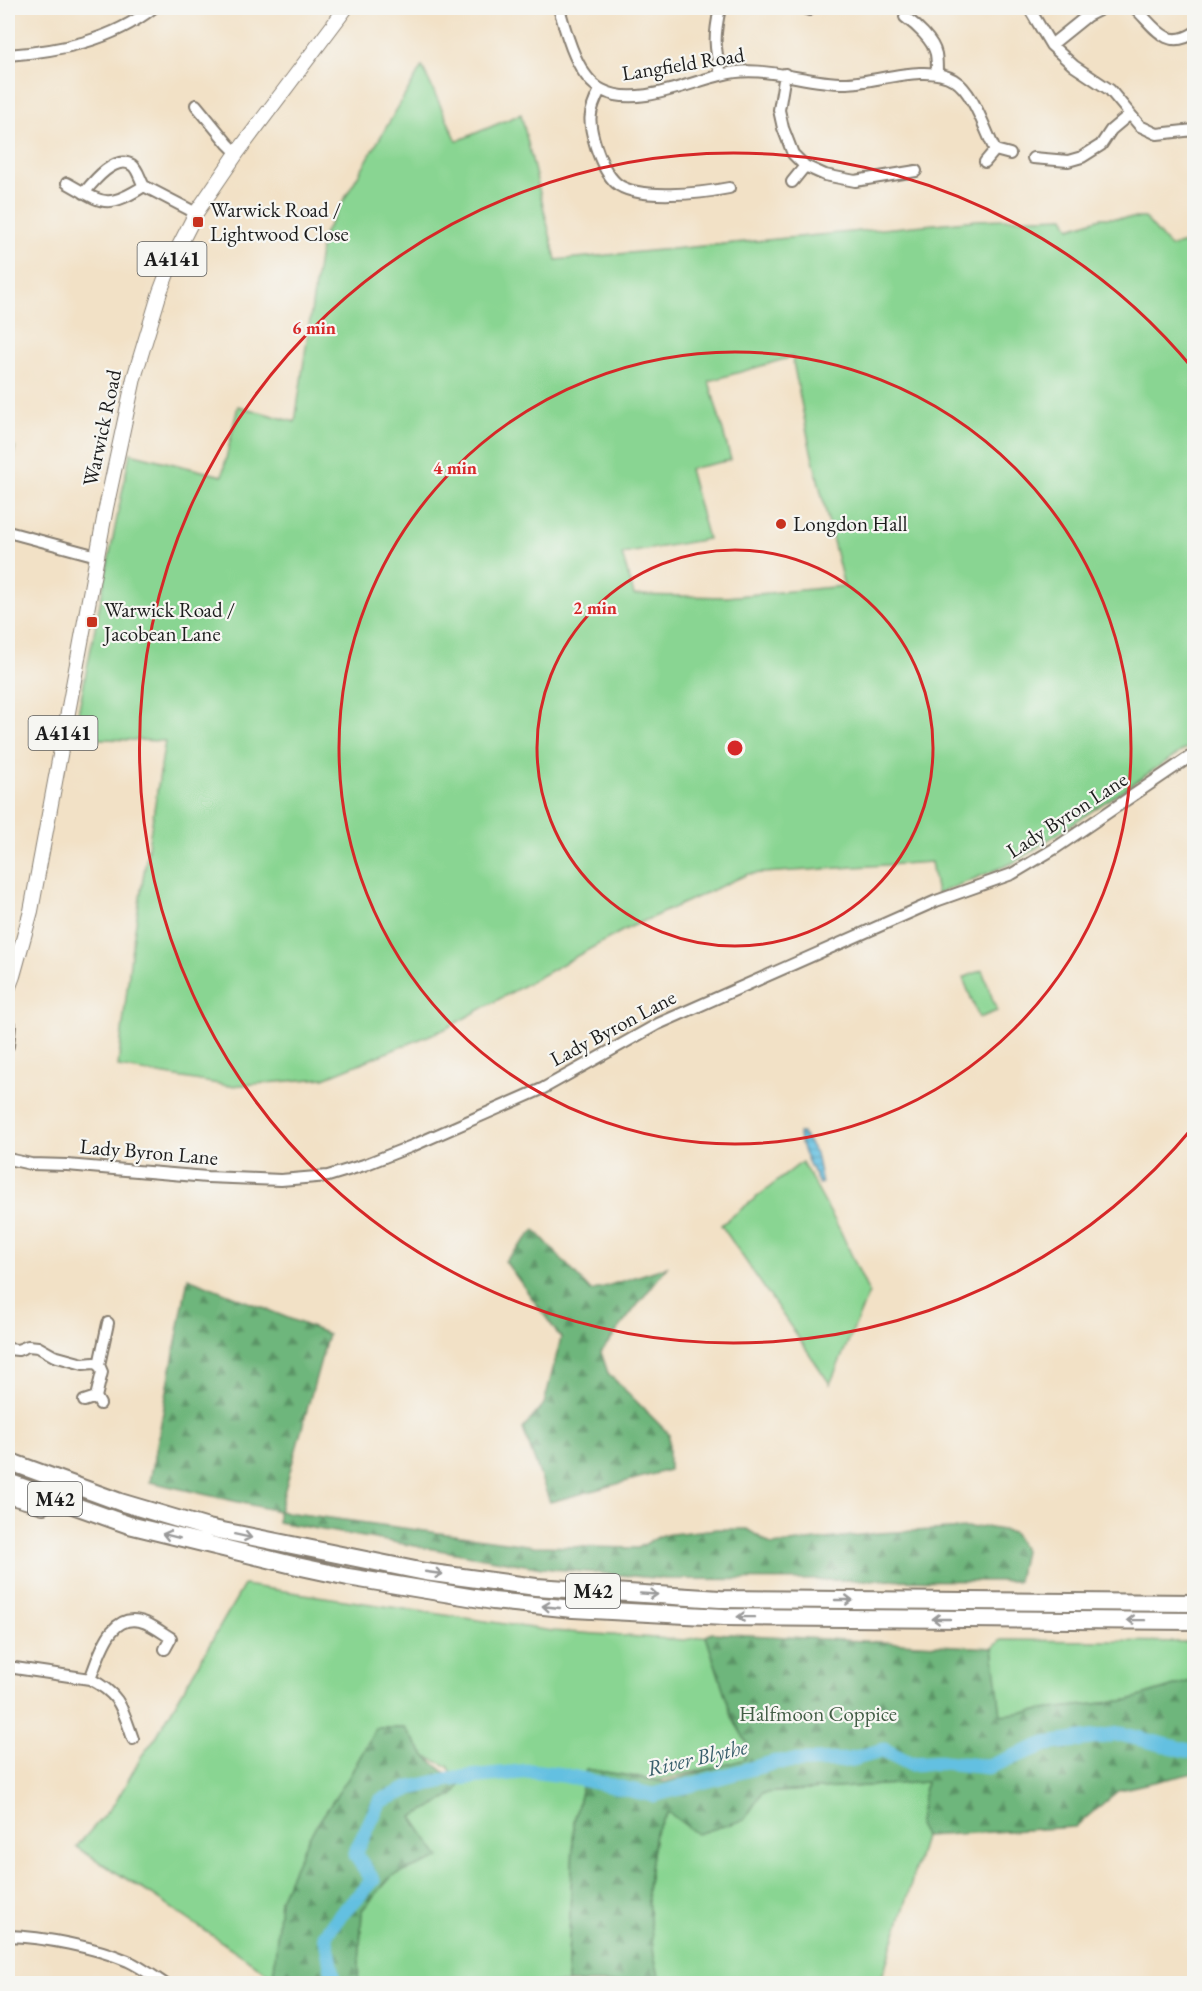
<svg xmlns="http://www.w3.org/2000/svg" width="1202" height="1991" viewBox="0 0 1202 1991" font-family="'EB Garamond',serif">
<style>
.green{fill:#89d592;stroke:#527857;stroke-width:1.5;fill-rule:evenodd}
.forest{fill:url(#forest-firs);stroke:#45694c;stroke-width:1.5}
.water{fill:url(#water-rules);stroke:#406e7e;stroke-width:1.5}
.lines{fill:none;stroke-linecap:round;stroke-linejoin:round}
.river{stroke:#63c0e1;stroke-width:15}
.minor-casing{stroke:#877e71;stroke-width:14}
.major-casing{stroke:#877e71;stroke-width:16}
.highway-casing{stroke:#877e71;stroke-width:20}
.minor{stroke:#fff;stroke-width:10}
.major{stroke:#fff;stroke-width:14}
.highway{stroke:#fff;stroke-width:16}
.oneway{stroke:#999}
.ring{fill:none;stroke:#d62828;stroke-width:3}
.poi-dot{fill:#c8321e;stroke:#f6f6f2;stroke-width:2}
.labels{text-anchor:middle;stroke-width:4.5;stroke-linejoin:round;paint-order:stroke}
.shield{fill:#f6f6f2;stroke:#5d5d5c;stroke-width:1.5}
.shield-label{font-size:20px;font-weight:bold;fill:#1c1c1c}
.street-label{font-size:21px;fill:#1c1c1c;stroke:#f6f6f2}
.poi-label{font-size:21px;fill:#1c1c1c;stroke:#f6f6f2;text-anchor:start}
.park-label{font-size:21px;fill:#425d45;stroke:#f6f6f2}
.water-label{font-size:22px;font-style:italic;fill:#385e6b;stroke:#f6f6f2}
.centre{fill:#d62828;stroke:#f6f6f2;stroke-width:3}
.ring-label{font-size:18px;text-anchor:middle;font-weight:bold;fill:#d62828;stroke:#f6f6f2;stroke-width:4.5;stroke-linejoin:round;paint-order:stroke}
</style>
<defs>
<pattern id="forest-firs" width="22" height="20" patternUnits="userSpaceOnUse" patternTransform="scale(1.5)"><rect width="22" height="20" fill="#6eb67c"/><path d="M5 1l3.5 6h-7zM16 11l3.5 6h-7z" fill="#5a9365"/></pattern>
<pattern id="water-rules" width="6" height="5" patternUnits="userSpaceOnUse" patternTransform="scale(1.5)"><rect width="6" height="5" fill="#63c0e1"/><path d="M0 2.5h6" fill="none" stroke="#55a4c0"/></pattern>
</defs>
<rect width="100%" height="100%" fill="#f6f6f2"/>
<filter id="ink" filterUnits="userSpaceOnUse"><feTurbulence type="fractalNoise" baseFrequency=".0167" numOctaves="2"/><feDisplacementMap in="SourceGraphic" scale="12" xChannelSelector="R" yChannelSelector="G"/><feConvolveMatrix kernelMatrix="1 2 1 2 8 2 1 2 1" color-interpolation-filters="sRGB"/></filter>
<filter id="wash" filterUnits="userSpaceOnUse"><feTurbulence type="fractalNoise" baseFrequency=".008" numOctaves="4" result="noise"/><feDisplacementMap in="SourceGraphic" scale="24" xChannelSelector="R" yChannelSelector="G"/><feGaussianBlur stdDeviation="1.35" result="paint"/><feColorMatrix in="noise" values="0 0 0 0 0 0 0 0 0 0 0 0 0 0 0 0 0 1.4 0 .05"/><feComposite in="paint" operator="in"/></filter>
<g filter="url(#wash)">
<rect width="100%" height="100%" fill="#f2e1c6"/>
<path class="green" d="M422 66 457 141 521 114 556 260 977 220 1064 217 1070 228 1101 218H1145L1170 247 1194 241V743L1015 862 937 894 931 862 748 874 624 930 445 1029 324 1078 230 1086 118 1067 131 954 165 741 73 738 130 453 222 476 238 406 295 422 322 237ZM792 357 810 447 844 586 726 597 634 595 622 554 708 539 689 469 731 460 709 381Z
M8 445 15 447 9 475H8Z
M982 970 997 1011 979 1018 963 978Z
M802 1162 840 1230 869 1293 830 1384 721 1225Z
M244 1585 552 1631 684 1640 706 1636 733 1719 747 1743 745 1760 659 1780 586 1769 574 1822 567 1983 362 1984 358 1982 362 1910 392 1876 439 1858 412 1817 454 1795 460 1785 448 1766 426 1757 405 1728H376L349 1777 294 1983H273L275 1978 152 1895 76 1847 115 1803 143 1754 156 1737Z
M1001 1640 1194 1642V1680L1129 1700 1000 1715 993 1648Z
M926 1782 919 1825 924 1836 907 1899 880 1983 825 1979 824 1984 661 1983 654 1957 647 1891 655 1832 668 1812 744 1820 762 1793Z"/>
<path class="forest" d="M535 1230 591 1291 667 1267 601 1352 608 1373 669 1434V1470L550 1502 523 1429 544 1404 561 1338 505 1261Z
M188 1278 328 1334 279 1511 534 1546 638 1548 662 1535 717 1529H747L772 1545 879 1533 985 1527 1013 1532 1024 1550 1018 1581 666 1579 542 1568 278 1522V1511L150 1482Z
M712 1633 993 1648 1001 1715 1129 1700 1194 1680V1773L1119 1790 1075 1827 924 1836 918 1825 926 1782 762 1793 744 1820 697 1834 668 1812 655 1832 647 1891 654 1957 661 1983H567L574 1822 586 1769 665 1782 745 1759 747 1743 733 1719 706 1636Z
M376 1728H405L426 1757 460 1785 454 1795 412 1817 440 1858 392 1876 362 1910 358 1982 362 1983H273L280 1899 308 1838 349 1777Z
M825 1979 880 1983H882H824Z"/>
<path class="water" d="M798 1133H802L816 1154 822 1183 819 1184 804 1153Z"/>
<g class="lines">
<path class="river" d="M330 1984 333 1975 325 1935 338 1918 373 1880 355 1854 380 1801 411 1788 450 1779 531 1771 563 1775 653 1795 776 1762 849 1760 884 1750 911 1764 944 1762 988 1767 1046 1744 1120 1734 1194 1752"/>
</g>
</g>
<g filter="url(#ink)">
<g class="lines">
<g class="minor-casing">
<path id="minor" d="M559 8C566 33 577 77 602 90 635 108 687 83 721 75 763 63 804 84 847 83 878 82 927 63 954 80 973 91 985 130 995 150L985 162
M720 8C714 36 714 46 721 74
M1029 8 1051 45 1074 66 1110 90 1140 126 1157 134 1194 130
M1135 8C1154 26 1166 51 1194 33
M809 10 810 8
M905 17C916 25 933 40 936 54 937 60 937 67 937 74
M1051 45 1087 16 1103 8
M8 55C59 51 111 41 153 8
M785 74 779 110 783 128 793 154 805 166 825 175 855 181 916 171
M600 90C588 113 588 122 596 147 600 159 606 174 616 183 636 201 704 193 729 188
M196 105 228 144 237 153
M995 150 1010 154
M1033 158 1068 161 1082 157 1101 145 1111 130 1130 114
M792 182 805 166
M67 183C103 203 106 210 144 186L196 213
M84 193C93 182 115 154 132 165 138 169 140 180 144 186
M8 532 97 556
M8 1046 10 1026
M8 1159 31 1164 67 1165 207 1177 281 1180 328 1176 364 1165 412 1146 542 1089 658 1024 936 901 1012 874 1054 849 1194 754
M8 1349 18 1350 28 1346 38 1347 54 1356 83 1364 94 1363 99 1365 102 1372 96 1397 100 1404
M99 1365 108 1323
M84 1401 96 1397
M8 1667 90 1679C100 1655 110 1608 146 1623 155 1627 163 1633 171 1638L165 1649
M90 1679C121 1695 122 1708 133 1739
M8 1936C43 1937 95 1947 128 1961 141 1967 153 1976 165 1984"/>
</g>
<g class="major-casing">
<path id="major" d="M8 989 13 976 31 911 106 508 134 378 160 292 173 258 196 213 237 153 346 8"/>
</g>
<g class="highway-casing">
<path id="highway" d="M8 1461 120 1502 208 1528 425 1572 536 1587 720 1599 1194 1603
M8 1482 129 1525 297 1566 348 1577 493 1601 573 1609 724 1617 1194 1621
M8 1495 43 1505"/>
</g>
<use href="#minor" class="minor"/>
<use href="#major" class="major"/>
<use href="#highway" class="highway"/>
</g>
<defs><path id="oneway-shaft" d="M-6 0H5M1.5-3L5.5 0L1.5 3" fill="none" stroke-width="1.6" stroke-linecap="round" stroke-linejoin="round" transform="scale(1.5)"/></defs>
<g class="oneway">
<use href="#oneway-shaft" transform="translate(171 1536) rotate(-166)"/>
<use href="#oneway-shaft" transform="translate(243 1536) rotate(12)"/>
<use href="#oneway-shaft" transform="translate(434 1573) rotate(8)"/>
<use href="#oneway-shaft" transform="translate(649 1594) rotate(4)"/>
<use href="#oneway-shaft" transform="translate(844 1600)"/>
<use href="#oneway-shaft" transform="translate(551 1607) rotate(-174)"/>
<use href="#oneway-shaft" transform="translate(746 1617) rotate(-179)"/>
<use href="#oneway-shaft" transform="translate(941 1619) rotate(-180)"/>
<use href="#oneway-shaft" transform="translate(1136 1620) rotate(-179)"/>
</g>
</g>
<g class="ring">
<circle cx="735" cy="748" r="198"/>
<circle cx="735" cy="748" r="396"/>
<path d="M1194 1126A595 595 0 1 1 1194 370"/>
</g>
<g class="poi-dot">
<rect x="192" y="216" width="12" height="12" rx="3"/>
<circle cx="781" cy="524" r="6"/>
<rect x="86" y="616" width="12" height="12" rx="3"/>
</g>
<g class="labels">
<g class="shield">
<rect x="137.5" y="242" width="69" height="34" rx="4.5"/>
<rect x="28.5" y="716" width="69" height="34" rx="4.5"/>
<rect x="28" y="1482" width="54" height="34" rx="4.5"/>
<rect x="566" y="1574" width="54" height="34" rx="4.5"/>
</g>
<g class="shield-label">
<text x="172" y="266">A4141</text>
<text x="63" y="740">A4141</text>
<text x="55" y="1506">M42</text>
<text x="593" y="1598">M42</text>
</g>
<g class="street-label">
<text transform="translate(683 64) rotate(-9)" y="7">Langfield Road</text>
<text transform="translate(102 428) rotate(-78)" y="7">Warwick Road</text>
<text transform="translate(1067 815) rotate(-33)" y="7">Lady Byron Lane</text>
<text transform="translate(613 1028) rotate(-28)" y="7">Lady Byron Lane</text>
<text transform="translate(149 1152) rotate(5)" y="7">Lady Byron Lane</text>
</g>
<g class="poi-label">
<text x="210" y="217">Warwick Road /<tspan x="210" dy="24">Lightwood Close</tspan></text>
<text x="793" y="531">Longdon Hall</text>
<text x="104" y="617">Warwick Road /<tspan x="104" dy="24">Jacobean Lane</tspan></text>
</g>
<g class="park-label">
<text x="818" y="1721">Halfmoon Coppice</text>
</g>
<g class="water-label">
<text transform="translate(697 1757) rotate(-13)" y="8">River Blythe</text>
</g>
</g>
<circle cx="735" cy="748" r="9" class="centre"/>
<g class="ring-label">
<text x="314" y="334">6 min</text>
<text x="455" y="474">4 min</text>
<text x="595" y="614">2 min</text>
</g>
<rect width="1202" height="1991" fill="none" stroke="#f6f6f2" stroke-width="30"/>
</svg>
